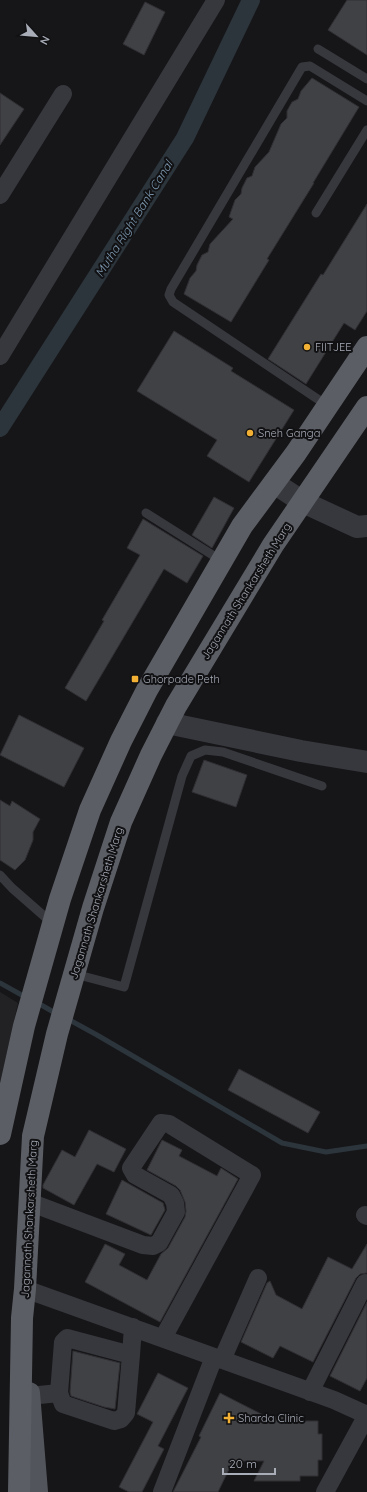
<svg xmlns="http://www.w3.org/2000/svg" width="367" height="1492" viewBox="0 0 367 1492" font-family="Quicksand,sans-serif">
<style>
.built{fill:#222225}
.lines{fill:none;stroke-linecap:round;stroke-linejoin:round}
.stream{stroke:#2c353c;stroke-width:5}
.canal{stroke:#2c353c;stroke-width:18}
.building{fill:#404145;stroke:#303034}
.service{stroke:#37383d;stroke-width:9}
.minor{stroke:#37383d;stroke-width:18}
.tertiary{stroke:#37383d;stroke-width:22}
.primary{stroke:#53555c;stroke-width:22}
.trunk{stroke:#5b5e65;stroke-width:22}
.poi-dot{fill:#f2b134;stroke:#111113;stroke-width:1.5}
.labels{text-anchor:middle;stroke-width:4;stroke-linejoin:round;paint-order:stroke}
.poi-label{font-size:11px;fill:#a8adb8;stroke:#111113;text-anchor:start}
.street-label{font-size:11px;fill:#a8adb8;stroke:#111113}
.water-label{font-size:12px;font-style:italic;fill:#7f9bb3;stroke:#111113}
</style>
<rect width="100%" height="100%" fill="#161618"/>
<path class="built" d="M0 992 18 1003 0 1083Z"/>
<g class="lines">
<path class="stream" d="M0 983 27 998
M36 1002 57 1014
M66 1018 97 1035 282 1143 326 1152 367 1146"/>
<path class="canal" d="M0 428 185 138 251 0"/>
</g>
<path class="building" d="M347 0H367V55L328 30Z
M145 2 165 12 144 55 123 44Z
M312 78 359 107 313 183H314L267 259 269 260 231 322 184 294 190 278 196 271 197 265 202 255 208 252 210 244 233 219 229 217 235 200 241 194 242 188 247 178 252 176 255 167 269 152 281 124 287 118V111L292 102 298 99 301 91Z
M0 93 24 109 0 145Z
M367 204V311L355 330 344 323 306 384 268 359 321 274 323 275Z
M174 331 233 368 231 371 294 410 249 482 207 456 217 440 137 391Z
M214 497 234 508 212 548 192 535Z
M143 519 203 556 187 583 164 569 86 701 65 688 104 621 102 620 140 555 127 548Z
M19 715 84 748 64 787 0 755Z
M204 760 247 775 236 807 192 792Z
M0 800 10 806 12 801 40 819 33 832V840L25 860 15 870 0 860Z
M239 1069 320 1112 308 1133 228 1090Z
M89 1130 126 1149 114 1172 97 1164 74 1205 43 1188V1185L62 1150 75 1157Z
M162 1140 182 1150 179 1156 217 1176 221 1168 238 1179 160 1322 85 1282 105 1244 125 1254 119 1265 147 1280 161 1254 168 1248 185 1217 186 1211 185 1202 180 1190 176 1186 147 1170Z
M122 1180 163 1203 165 1210 151 1235 106 1214Z
M367 1244V1273L360 1274 356 1278 313 1362 280 1346 273 1358 241 1342 267 1283 270 1281 276 1295 302 1309 328 1257 352 1269Z
M367 1302V1378L360 1391 330 1376Z
M73 1351 120 1363 115 1409 104 1407 71 1396 70 1392Z
M158 1373 188 1388 158 1446 164 1449 142 1492H129L119 1487 153 1422 137 1414Z
M220 1393 267 1417H299V1421H318V1434H322V1460H318V1476H300V1481H254L264 1461H233L218 1492H173L201 1437 199 1436Z"/>
<g class="lines">
<path class="service" d="M318 49 367 79
M316 213 367 130
M328 406 173 302 169 295 171 289 302 67 310 66 367 101
M146 513 222 561
M0 875 12 888 52 923
M75 974 124 987 182 776 191 756 205 750 223 752 322 786"/>
<path class="minor" d="M0 195 63 94
M0 356 216 0
M29 1202 143 1245 153 1246 159 1243 176 1212 175 1203 171 1195 135 1175 131 1168 161 1123 169 1124 252 1175 163 1338
M365 1215 367 1216
M25 1289 334 1400 367 1415
M222 1360 258 1278
M310 1392 365 1283
M59 1393 63 1342 67 1338 131 1355 133 1327
M29 1396 59 1393 63 1404 114 1421 121 1419 126 1413 131 1355
M162 1492 214 1357
M325 1492 367 1415"/>
<path class="tertiary" d="M274 483 303 502 357 527 367 526
M167 723 301 751 367 762"/>
<path class="primary" d="M29 1393 37 1492"/>
<path class="trunk" d="M0 1134 24 1026 60 899 90 810 121 741 147 690 242 526 296 453 367 347
M19 1492 22 1318 25 1289 33 1136 57 1034 93 908 121 822 151 755 176 706 273 545 367 407"/>
</g>
<g class="poi-dot">
<circle cx="307" cy="347" r="4"/>
<circle cx="250" cy="433" r="4"/>
<rect x="131" y="675" width="8" height="8" rx="2"/>
<path d="M227 1412h4v4h4v4h-4v4h-4v-4h-4v-4h4z"/>
</g>
<g class="labels">
<g class="poi-label">
<text x="315" y="351">FIITJEE</text>
<text x="258" y="437">Sneh Ganga</text>
<text x="143" y="683">Ghorpade Peth</text>
<text x="238" y="1422">Sharda Clinic</text>
</g>
<g class="street-label">
<text transform="translate(246 591) rotate(-58)" y="4">Jagannath Shankarsheth Marg</text>
<text transform="translate(96 903) rotate(-73)" y="4">Jagannath Shankarsheth Marg</text>
<text transform="translate(29 1219) rotate(-87)" y="4">Jagannath Shankarsheth Marg</text>
</g>
<g class="water-label">
<text transform="translate(134 219) rotate(-58)" y="4">Mutha Right Bank Canal</text>
</g>
</g>
<g transform="translate(36 36) rotate(117)" stroke="#111113" stroke-width="3" paint-order="stroke">
<path d="M0-3L7 15L0 10L-7 15Z" fill="#a8adb8"/>
<text y="-6" font-size="11" font-weight="bold" text-anchor="middle" fill="#a8adb8">N</text>
</g>
<path d="M223 1468v6h52v-6" fill="none" stroke="#a8adb8" stroke-width="2"/>
<text x="229" y="1468" font-size="12" fill="#a8adb8" stroke="#111113" stroke-width="3" paint-order="stroke">20 m</text>
</svg>
